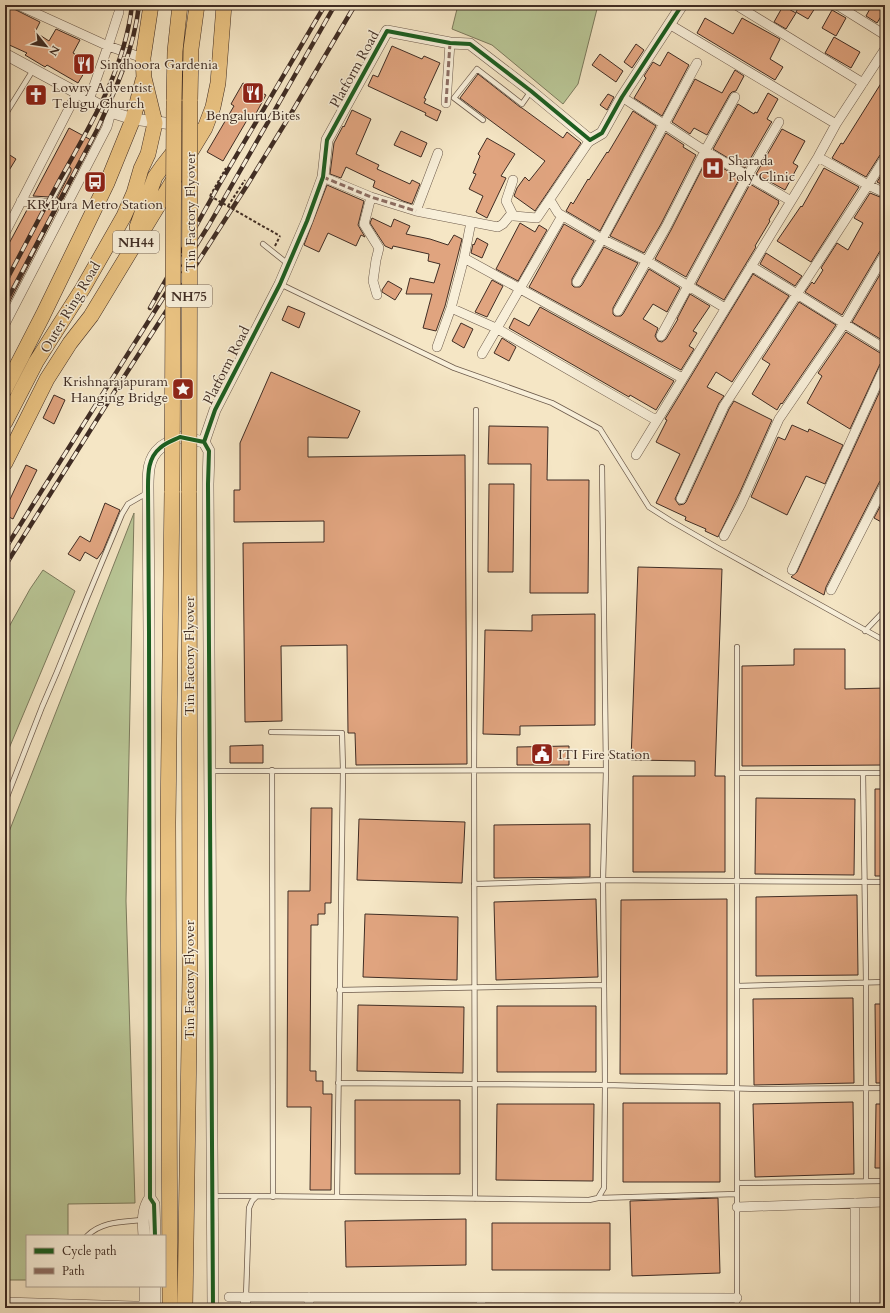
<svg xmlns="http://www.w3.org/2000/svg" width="890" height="1313" viewBox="0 0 890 1313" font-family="Cardo,serif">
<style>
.green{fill:#b9c696;stroke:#7c7a5d}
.building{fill:#e0a47f;stroke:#402d24}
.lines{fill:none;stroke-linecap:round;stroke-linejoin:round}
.service-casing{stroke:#6d5b4c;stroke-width:6}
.minor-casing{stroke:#6d5b4c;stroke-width:10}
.tertiary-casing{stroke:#6d5b4c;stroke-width:12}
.trunk-casing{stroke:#402d24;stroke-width:16}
.path{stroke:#402d24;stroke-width:2;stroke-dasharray:3 2;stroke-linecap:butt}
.service{stroke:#f8efd9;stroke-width:4.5}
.minor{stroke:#f8efd9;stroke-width:9}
.tertiary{stroke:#f8efd9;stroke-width:11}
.trunk{stroke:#eac382;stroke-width:15}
.rail-casing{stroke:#402d24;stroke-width:4.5}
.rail{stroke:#f8efd9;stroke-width:3;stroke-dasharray:9;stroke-linecap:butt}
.trunk-bridge-casing{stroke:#402d24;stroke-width:16;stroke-linecap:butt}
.path-bridge{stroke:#402d24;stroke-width:2;stroke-dasharray:3 2;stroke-linecap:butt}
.trunk-bridge{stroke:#eac382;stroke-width:15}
.quiet{stroke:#8d6e63;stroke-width:3;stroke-dasharray:6 3;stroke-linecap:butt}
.cycleway-casing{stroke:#f8efd9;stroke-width:6}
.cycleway{stroke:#1b5e20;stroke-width:4}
.labels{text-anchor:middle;stroke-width:3;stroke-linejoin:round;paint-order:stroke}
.shield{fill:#f8efd9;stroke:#77675a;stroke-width:1}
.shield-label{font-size:13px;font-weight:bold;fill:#402d24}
.poi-label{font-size:14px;fill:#402d24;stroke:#f8efd9;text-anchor:start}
.street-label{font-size:14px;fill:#402d24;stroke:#f8efd9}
</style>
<rect width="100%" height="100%" fill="#f5e6c5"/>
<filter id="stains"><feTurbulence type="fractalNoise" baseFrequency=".005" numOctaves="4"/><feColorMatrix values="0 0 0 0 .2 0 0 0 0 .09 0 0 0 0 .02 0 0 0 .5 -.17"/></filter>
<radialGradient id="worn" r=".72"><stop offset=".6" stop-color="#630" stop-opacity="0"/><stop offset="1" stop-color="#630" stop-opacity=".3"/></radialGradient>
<path class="green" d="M458 5H598L578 84 563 104 492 45 452 29Z
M134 513 126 901 135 1203 68 1204V1236H27V1280H5V842Z
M43 570 75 591 5 758V634L30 589Z
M490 1304 731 1308H490Z"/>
<path class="building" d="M800 5H817L808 19 796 12Z
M872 5H885V10L877 23 866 16Z
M783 6 796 13 786 29 774 22Z
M10 7 40 22 35 32 49 41 56 29 80 40 73 53 90 63 78 83 47 65 45 67 25 55 27 53 5 43V18Z
M832 10 846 18 836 36 822 28Z
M705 18 733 34 742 18 780 39 770 59 783 67 775 80 697 33Z
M834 37 860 52 851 68 825 53Z
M636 44 644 50 632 68 624 62Z
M392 46 422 59 424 56 440 63 424 98 426 99 424 103 441 111 437 121 425 115 426 113 368 86 373 75 378 77Z
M668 52 689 65 662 116 634 98 646 78 644 76 653 62 660 66Z
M600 54 623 71 616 82 592 65Z
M735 70 744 76 736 91 732 92 730 94 707 135 694 128 690 134 672 122 695 79 722 93Z
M478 74 520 107 522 108 563 138 567 132 581 143 535 211 514 196 517 188 525 177 529 181 545 161 460 98Z
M885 77V152L880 155 866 177 832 158 841 143 843 144Z
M243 83 266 95 254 117 250 115 223 161 207 152 234 106 231 104Z
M768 93 778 99 767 119 772 122 771 123 745 168 713 149 738 104 754 114 755 112 757 113Z
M608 94 614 97 607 110 600 105Z
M352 110 371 119 356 154 379 165 377 169 410 184 412 180 420 184 412 204 403 201 373 187 375 181 346 167 341 178 330 174 334 143 343 126 344 127Z
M633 111 656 126 600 231 566 211 571 202 573 204 588 179 589 180 607 152 608 153Z
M69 128 93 141 63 199 57 198 71 171V168L68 166 65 168 49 197 33 196Z
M782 129 805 141 793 163 798 166 785 190 756 174Z
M401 131 427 143 421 157 394 145Z
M666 133 684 145 683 147 696 155 661 224 644 253 610 236Z
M487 138 515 154 501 176 506 178 487 218 476 212 483 196 469 189 476 174 473 173 480 156 478 154Z
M5 152 16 159 5 177Z
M707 159 740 178 686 277 655 259 671 230Z
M824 168 859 187 811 262 777 241 801 206 802 207Z
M885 169V186L877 182Z
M750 184 779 201 778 203H779L769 220 770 221 755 246 756 247 724 300 696 284Z
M327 185 364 201 358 225 365 237 361 235 356 246 328 233 319 252 304 245Z
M870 193 885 199V248L880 251 842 315 805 292 812 282 814 284 823 270 821 268 837 243 848 250 863 223 854 218Z
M28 208 57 210 5 311V251Z
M372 218 391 227 394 219 410 226 406 234 430 239 448 245 454 235 462 239 445 306 436 331 423 328 432 294H406L410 278 434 283 440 264 428 261 429 254 393 246 392 249 385 246 370 223Z
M520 223 535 232 539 225 547 230 518 281 496 269Z
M564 224 594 241 572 279V285L574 287H580L582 285 604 247 638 263 613 308V314L615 316H621L623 314 649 269 680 288 667 312 653 304 643 319 658 328 655 336 658 341 662 342 666 339 678 319H677L690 294 710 306 693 331 697 333 689 346 694 349 681 370 529 287Z
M477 238 488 244 482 258 471 253 473 244 474 245Z
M766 253 802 276 795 286 760 264Z
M885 266V335L882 340 852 322Z
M753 274 789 296 732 382 716 372 707 387 724 396 719 403 675 499 679 505 684 504 686 502 729 409 734 401 772 420 740 492 718 537 705 531 706 529 685 520 686 517 656 503 680 454 656 442 667 420 665 419Z
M492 280 503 286 487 317 475 312Z
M388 281 402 289 395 300 382 292V290Z
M799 302 836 325 782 404 781 403 777 410 752 394 770 364 762 359Z
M288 306 305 313 299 328 282 320Z
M540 307 674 381 656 410 630 395 629 397 509 328 514 318 529 326Z
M461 323 473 329 464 348 452 341Z
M846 332 885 356V360L880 364 850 429 807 403 822 376 818 373Z
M502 338 516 347 509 361 494 353Z
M271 372 360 411 348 438 308 437V457L465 455 467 764 356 765 355 733H348L347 645 281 646 282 721 245 722 243 543 324 542V521L234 522V490H240V443Z
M885 380V478L880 481 826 587 824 595 791 577 797 572Z
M54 395 65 400 54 424 43 418Z
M792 425 808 432 809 429 843 445 825 484 806 476 787 515 751 497 778 437 785 440Z
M489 426 548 427 547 480H589L588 593H530L531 464H488Z
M26 465 37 470 13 519 5 515V510Z
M489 484H514L513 572H488Z
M885 497V524L874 518Z
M105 503 120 510 103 551 97 559 85 552 80 561 68 554 80 536 90 542Z
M638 567 722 569 715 776H725V872H633V776H695V761L631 760Z
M595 614V725L520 726V735L483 734 485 630 532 631V615Z
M794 649H845V689L885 688V765L742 766V666L794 665Z
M263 745V763H230V746Z
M569 746V765H517V747Z
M875 789H885V876H875Z
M756 798 855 799 854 875 755 874Z
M311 808H332L331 903H325V914H318V925H311L310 1071H316V1081H323V1094H332L331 1190H310L311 1107H287L288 891H310Z
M359 819 465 822 462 883 357 880Z
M590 824V877L494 878V825Z
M857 895 858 975 756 976V897Z
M596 899 598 977 496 980 494 902Z
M727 899V1074H620L621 900Z
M365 914 458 917 457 980 363 977Z
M853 998 854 1083 754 1085 753 999Z
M875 1004H885V1083H876Z
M358 1005 464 1007 463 1073 357 1071Z
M497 1006H596V1072H497Z
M355 1100H460V1174H355Z
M853 1102 854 1174 755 1177 753 1104Z
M623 1103H720V1182H623Z
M497 1104H594L593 1181 496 1180Z
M876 1104H885V1168H875Z
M718 1198 720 1273 632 1276 630 1201Z
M466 1219V1265L346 1267 345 1221Z
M492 1223H610V1270H492Z"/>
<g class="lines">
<g class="service-casing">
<path id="service" d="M5 115 33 70
M483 120 454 98 477 69 522 104 531 91
M50 203 68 170
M263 244 288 264
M280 284 454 368 552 403 600 429 649 507 671 521 716 547 885 641
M865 631 885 610
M271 732 342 733 343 770 337 1197
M272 770 273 1197
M209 771 606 770
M737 773H885
M863 773 866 982V1181
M5 802 42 707 57 672 87 598 122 514 128 504 147 493
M474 884 603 880 885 882
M737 986 885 982
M339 990 604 985
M338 1083 605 1085 761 1089 885 1088
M737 1183 885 1181
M212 1196H257
M598 1198 737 1194
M475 1199 474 770 476 410
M87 1236C102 1221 123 1222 143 1220
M246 1297 249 1208 252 1201 257 1196 589 1200 598 1198 604 1188 605 1085 603 880 606 770 602 467
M737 1308V647"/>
</g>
<g class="minor-casing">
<path id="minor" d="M18 5 108 46 143 58
M736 5 863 83
M837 5 885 35
M669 24 836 124
M622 97 705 151 735 97
M89 100 108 46 119 12V5
M446 103 450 43
M818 157 868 185 885 193
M323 177 371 197 416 211 498 227 503 224 512 213 514 216 537 218 590 140
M371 197 364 224 379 248 376 260 373 281 377 295
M550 200 558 213 602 239 647 261 725 308
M21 201 66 205
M416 211 438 153
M512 213 506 201 513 180
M471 222 464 258 682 378
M5 233 77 93
M751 266 797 294 885 349
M577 282 602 239 697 63
M451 308 496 328 656 420
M618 311 666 227 705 151 791 201
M5 324 107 127 111 112
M661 336 748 175 779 122
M437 347 451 308 464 258
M482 354 562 216
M636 455 818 157 836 124 885 49
M681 499 724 406 868 185 885 158
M724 536 741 504 779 419 844 324 885 254
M792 570 885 366
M831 590 885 484
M855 1203V1308
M737 1207 885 1202
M229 1297 737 1298
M309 1297V1308
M481 1298V1308
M245 1308 246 1297"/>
</g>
<g class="tertiary-casing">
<path id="tertiary" d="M5 54 114 113 133 119 180 125
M204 442 215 410 280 284 307 221 323 177 327 140 387 31 450 43 470 44 531 91 590 140 602 133 622 97 682 5
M144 1236C143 1223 142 1209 150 1198
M155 1236 154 1204 150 1198 149 631 148 487C148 473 148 458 160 448 165 443 174 440 180 437L204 442 209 451 208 484 213 1308
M145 1286V1308
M155 1286V1308
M5 1303 134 1307 155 1306"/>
</g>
<g class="trunk-casing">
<path id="trunk" d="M174 101 175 51 180 5
M190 101 191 49 197 5
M137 227 155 177 162 167 184 139 199 131
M5 389 43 315 107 183 133 119 143 80
M5 422 36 362 83 288 124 216 134 193 141 169 148 154 155 123 144 78 143 58 151 5
M5 463 47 379 70 343 91 316 205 128 213 107 218 83 224 5
M170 1308 168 823 172 491
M185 1308 190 975 189 491"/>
</g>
<path class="path" d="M210 196 226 168
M228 206 245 180
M275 246 280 236"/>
<use href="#service" class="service"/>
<use href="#minor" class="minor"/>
<use href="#tertiary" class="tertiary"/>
<use href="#trunk" class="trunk"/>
<g class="rail-casing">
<path id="rail" d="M373 7 375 5
M5 283C23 249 41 215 59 181 90 126 125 69 132 5
M5 304 97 130C116 89 134 49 139 5
M150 308 219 185 325 5
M5 549 209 225 335 5
M5 566 115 391 246 187 289 117 355 5"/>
</g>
<use href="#rail" class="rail"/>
<g class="trunk-bridge-casing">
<path id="trunk-bridge" d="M172 491 174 101
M189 491 190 101"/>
</g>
<path class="path-bridge" d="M210 196 280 236"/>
<use href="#trunk-bridge" class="trunk-bridge"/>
<path class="quiet" d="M446 103 450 43
M323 177 371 197 416 211"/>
<g class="cycleway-casing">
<path id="cycleway" d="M204 442 215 410 280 284 307 221 323 177 327 140 387 31 450 43 470 44 531 91 590 140 602 133 622 97 682 5
M155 1236 154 1204 150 1198 149 631 148 487C148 473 148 458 160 448 165 443 174 440 180 437L204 442 209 451 208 484 213 1308"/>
</g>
<use href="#cycleway" class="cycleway"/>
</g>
<defs>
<g id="restaurant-square" transform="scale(1.15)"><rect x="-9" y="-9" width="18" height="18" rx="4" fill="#8f2418" stroke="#f8efd9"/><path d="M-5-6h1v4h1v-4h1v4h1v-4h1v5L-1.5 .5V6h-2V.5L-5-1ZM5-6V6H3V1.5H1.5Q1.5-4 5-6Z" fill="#fff"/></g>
<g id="church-square" transform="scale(1.15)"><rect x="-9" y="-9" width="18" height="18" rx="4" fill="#8f2418" stroke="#f8efd9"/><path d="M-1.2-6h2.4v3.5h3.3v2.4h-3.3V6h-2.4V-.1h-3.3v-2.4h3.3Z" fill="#fff"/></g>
<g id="hospital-square" transform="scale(1.15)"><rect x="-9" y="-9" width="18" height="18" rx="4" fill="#8f2418" stroke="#f8efd9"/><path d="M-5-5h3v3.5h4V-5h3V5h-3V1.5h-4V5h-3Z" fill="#fff"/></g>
<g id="bus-square" transform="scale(1.15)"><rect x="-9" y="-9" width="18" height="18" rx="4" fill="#8f2418" stroke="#f8efd9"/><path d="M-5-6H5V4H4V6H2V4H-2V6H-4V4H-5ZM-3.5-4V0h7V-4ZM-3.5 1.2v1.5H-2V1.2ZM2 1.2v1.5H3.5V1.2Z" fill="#fff"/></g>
<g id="sight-square" transform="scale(1.15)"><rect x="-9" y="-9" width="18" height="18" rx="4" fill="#8f2418" stroke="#f8efd9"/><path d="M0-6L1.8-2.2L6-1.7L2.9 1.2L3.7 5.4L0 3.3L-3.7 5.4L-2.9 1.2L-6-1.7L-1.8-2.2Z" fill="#fff"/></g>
<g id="civic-square" transform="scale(1.15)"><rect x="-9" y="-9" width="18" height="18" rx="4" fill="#8f2418" stroke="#f8efd9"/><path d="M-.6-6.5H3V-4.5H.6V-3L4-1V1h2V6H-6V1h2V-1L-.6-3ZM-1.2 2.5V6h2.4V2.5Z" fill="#fff"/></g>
</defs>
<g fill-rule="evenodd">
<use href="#restaurant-square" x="84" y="64"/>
<use href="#restaurant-square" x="253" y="93"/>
<use href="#church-square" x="36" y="95"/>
<use href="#hospital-square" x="713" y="168"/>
<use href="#bus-square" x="95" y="182"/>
<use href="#sight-square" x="183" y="389"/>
<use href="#civic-square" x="542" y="754"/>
</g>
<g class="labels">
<g class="shield">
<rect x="113" y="231" width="46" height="22" rx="3"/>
<rect x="166" y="285" width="46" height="22" rx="3"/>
</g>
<g class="shield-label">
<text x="136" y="247">NH44</text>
<text x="189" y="301">NH75</text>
</g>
<g class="poi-label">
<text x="100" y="69">Sindhoora Gardenia</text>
<text x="52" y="92">Lowry Adventist<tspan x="52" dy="16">Telugu Church</tspan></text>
<text x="253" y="120" text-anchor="middle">Bengaluru Bites</text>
<text x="728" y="165">Sharada<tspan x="728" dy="16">Poly Clinic</tspan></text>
<text x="95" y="209" text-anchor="middle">KR Pura Metro Station</text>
<text x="168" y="386" text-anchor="end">Krishnarajapuram<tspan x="168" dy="16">Hanging Bridge</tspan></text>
<text x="558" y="759">ITI Fire Station</text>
</g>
<g class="street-label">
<text transform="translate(354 69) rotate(-61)" y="5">Platform Road</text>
<text transform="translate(190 212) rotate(-90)" y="5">Tin Factory Flyover</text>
<text transform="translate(70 307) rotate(-59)" y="5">Outer Ring Road</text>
<text transform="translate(226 365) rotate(-63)" y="5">Platform Road</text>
<text transform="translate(189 656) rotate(-90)" y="5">Tin Factory Flyover</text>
<text transform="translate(189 980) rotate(-90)" y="5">Tin Factory Flyover</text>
</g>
</g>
<rect width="890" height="1313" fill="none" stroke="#f5e6c5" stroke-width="20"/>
<rect x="6" y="6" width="878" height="1301" fill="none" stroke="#402d24" stroke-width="2"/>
<rect x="10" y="10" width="870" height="1293" fill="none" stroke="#402d24"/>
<rect x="26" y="1235" width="140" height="52" fill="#f8efd9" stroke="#aea191"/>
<rect x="34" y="1248" width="20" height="6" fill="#1b5e20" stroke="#aea191"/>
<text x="62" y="1255" font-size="12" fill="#402d24">Cycle path</text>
<rect x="34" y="1268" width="20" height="6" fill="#8d6e63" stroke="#aea191"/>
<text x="62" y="1275" font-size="12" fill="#402d24">Path</text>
<g transform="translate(46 46) rotate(120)" stroke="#f8efd9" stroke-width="3" paint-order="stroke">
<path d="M0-3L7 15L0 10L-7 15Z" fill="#402d24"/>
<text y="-6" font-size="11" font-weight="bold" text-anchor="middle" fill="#402d24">N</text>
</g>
<rect width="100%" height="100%" filter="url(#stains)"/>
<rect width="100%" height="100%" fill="url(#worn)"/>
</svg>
